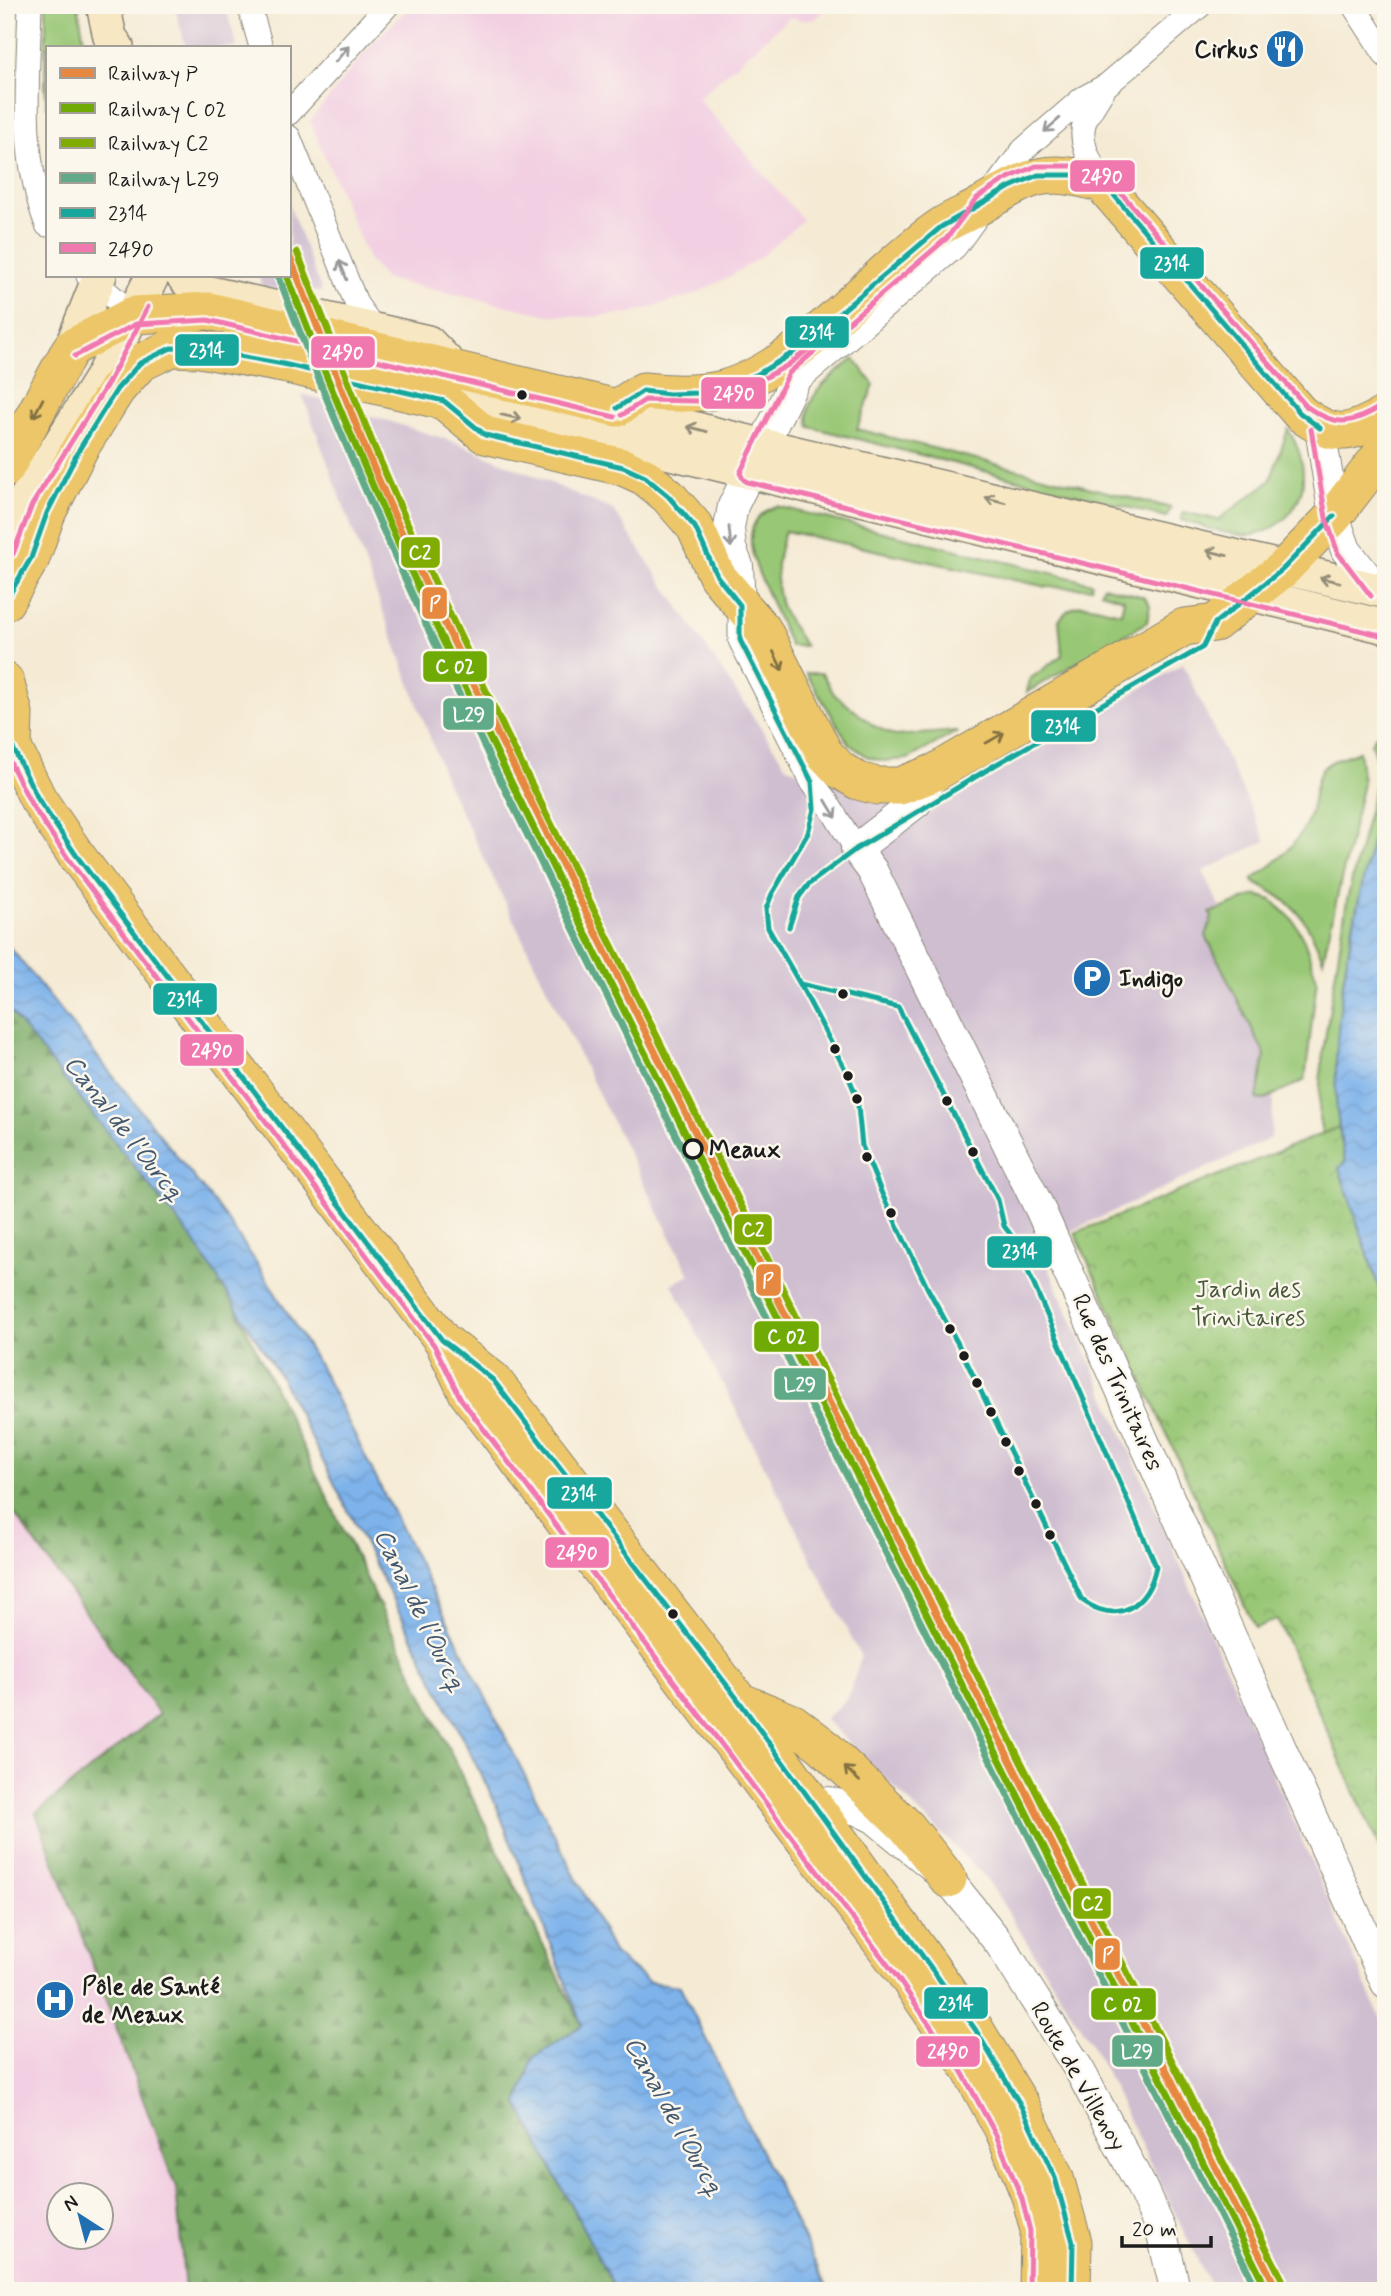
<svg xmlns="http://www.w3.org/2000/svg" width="1391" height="2296" viewBox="0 0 1391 2296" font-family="Mynerve,sans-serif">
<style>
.built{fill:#f2cfe2;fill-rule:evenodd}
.industrial{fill:#cfbdd0}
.grass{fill:#98c775;stroke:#5a7248;stroke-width:2}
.forest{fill:url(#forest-firs);stroke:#4b6441;stroke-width:2}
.park{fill:url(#park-crowns);stroke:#5a7248;stroke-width:2}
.water{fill:url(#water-waves);stroke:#4c6784;stroke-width:2}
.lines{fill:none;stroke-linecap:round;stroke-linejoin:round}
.minor-casing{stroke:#888478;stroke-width:25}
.tertiary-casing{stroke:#888478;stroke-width:32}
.secondary-casing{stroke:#888478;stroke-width:36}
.primary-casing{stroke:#888478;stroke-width:39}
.minor{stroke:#fff;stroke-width:23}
.tertiary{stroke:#fff;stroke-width:30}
.secondary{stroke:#f7e8c3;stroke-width:33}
.primary{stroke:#ecc669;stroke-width:37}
.bus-1-casing{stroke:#fbf7ec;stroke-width:10}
.bus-2-casing{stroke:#fbf7ec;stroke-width:10}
.bus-1{stroke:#17a79c;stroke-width:5}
.bus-2{stroke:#f178ae;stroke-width:5}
.rail-1-casing{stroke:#fbf7ec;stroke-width:12}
.rail-2-casing{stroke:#fbf7ec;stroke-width:12}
.rail-3-casing{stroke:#fbf7ec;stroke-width:12}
.rail-4-casing{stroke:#fbf7ec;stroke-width:12}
.rail-1{stroke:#e78840;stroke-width:7}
.rail-2{stroke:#70ab05;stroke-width:7}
.rail-3{stroke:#81ac03;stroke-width:7}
.rail-4{stroke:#60aa88;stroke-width:7}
.oneway{stroke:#999}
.oneway2{stroke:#847142}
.oneway3{stroke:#948c78}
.bus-dot{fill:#1c1c1c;stroke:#fbf7ec;stroke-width:2.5}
.stop-dot{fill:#fbf7ec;stroke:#1c1c1c;stroke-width:3.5}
.labels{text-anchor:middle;stroke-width:5;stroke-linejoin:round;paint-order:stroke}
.poi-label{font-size:24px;font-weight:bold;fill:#1c1c1c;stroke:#fbf7ec;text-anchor:start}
.stop-label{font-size:24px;font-weight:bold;fill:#1c1c1c;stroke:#fbf7ec;text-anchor:start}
.park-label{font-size:24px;fill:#47583b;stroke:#fbf7ec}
.street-label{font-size:24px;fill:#1c1c1c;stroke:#fbf7ec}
.water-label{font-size:26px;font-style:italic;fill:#43586f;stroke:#fbf7ec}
.line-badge{stroke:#fbf7ec;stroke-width:2.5}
.badge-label{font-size:19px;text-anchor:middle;font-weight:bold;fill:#fff}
</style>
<defs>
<pattern id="forest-firs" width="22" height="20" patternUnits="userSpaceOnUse" patternTransform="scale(1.75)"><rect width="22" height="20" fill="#7aac66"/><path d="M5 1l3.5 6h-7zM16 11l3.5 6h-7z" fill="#638b53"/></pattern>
<pattern id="park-crowns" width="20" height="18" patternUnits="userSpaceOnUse" patternTransform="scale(1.75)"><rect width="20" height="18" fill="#98c775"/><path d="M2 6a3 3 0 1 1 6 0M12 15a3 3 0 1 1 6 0" fill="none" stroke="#82aa65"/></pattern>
<pattern id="water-waves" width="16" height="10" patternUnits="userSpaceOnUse" patternTransform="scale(1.75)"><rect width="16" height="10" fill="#7db2eb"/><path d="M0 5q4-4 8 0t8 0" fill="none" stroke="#6b98c9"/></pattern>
</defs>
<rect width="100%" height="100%" fill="#fbf7ec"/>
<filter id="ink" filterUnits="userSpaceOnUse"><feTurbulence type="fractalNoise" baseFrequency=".0143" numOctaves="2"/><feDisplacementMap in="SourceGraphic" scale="14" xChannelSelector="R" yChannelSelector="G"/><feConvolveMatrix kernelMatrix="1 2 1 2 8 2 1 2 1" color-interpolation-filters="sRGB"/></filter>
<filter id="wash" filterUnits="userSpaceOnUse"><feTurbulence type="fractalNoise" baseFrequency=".00686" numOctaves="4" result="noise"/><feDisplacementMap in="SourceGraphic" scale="28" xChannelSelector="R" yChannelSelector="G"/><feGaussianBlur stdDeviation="1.57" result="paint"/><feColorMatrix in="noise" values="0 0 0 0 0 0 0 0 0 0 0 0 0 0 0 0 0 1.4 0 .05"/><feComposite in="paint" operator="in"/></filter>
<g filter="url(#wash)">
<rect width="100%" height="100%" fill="#f5ebd5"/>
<path class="built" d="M412 5H828L816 19 802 20 790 17 698 98 803 220 762 256 727 278 691 296 631 313 590 317 549 315 385 279 369 261 310 121 367 49Z
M5 1501 159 1714 36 1813 176 2188 185 2291H5ZM60 2194H102V2236H60Z"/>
<path class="industrial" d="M174 5H225L237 47H186Z
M289 205 322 292 263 288 258 275H289Z
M302 394 458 443 613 510 787 767 922 817 1183 664 1266 841 1203 871 1222 912 1276 1054 1271 1138 1039 1246 1386 2030V2291H1213L1093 2047 987 1879 825 1719 848 1698 861 1657 672 1284 690 1275 583 1063 447 783Z"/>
<path class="grass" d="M46 5H78L85 47H47V108L45 87Z
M854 359 874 385 857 429 1171 508 1166 517 810 427C799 397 834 375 854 359Z
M1288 429C1297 444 1303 458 1303 475 1305 508 1273 539 1240 535 1220 533 1200 525 1181 520L1183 512 1218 520 1270 481Z
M777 506 1092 583 1091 588 1047 587 785 531C777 553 774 579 780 602 784 617 797 633 805 646H790C783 629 775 612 768 595 755 565 733 521 777 506Z
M1103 586 1144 597 1150 605 1147 622 1027 692 1030 679 1062 655 1059 620C1078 594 1095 609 1121 613L1124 599 1101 592Z
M806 673H822L834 694 874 726 895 736 958 731 908 759 883 761 868 757 849 744Z
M1377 734 1386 742V782L1352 929 1342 987 1336 1094 1339 1127 1325 1146 1319 1119 1320 1083 1324 1045 1347 900 1376 782 1377 761 1371 743Z
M1359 751 1363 783 1323 960C1306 917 1296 902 1253 882V879C1277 863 1301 842 1310 814 1314 801 1314 783 1321 771 1327 760 1348 756 1359 751Z
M1256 895 1272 900 1293 920 1304 940 1317 979 1305 1080 1263 1100 1257 1099 1265 1055 1206 936 1212 917 1210 913Z"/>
<path class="forest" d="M5 1006 186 1204 582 2025 533 2058 518 2104 616 2291H185L176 2188 36 1813 159 1714 5 1501Z"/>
<path class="park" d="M1339 1127 1345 1162 1339 1168 1386 1309V1862L1277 1619 1255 1628 1075 1233Z"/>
<path class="water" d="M1386 782V1309L1339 1168 1345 1162C1341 1139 1336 1116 1336 1093 1333 987 1363 884 1386 782Z
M5 941 224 1215 260 1268 323 1372 614 1954 649 1982 680 1986 829 2291H616L518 2104 533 2058 582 2025 495 1802 281 1378 194 1241 5 1005Z"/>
</g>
<g filter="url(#ink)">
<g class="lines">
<g class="minor-casing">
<path id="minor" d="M30 5C28 80 19 154 47 225
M249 5 261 47
M1353 5 1386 56
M289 113 388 5
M289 137 357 305 375 330
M1102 184C1093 166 1077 142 1085 121 1090 110 1099 98 1105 87
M991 193 1023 150 1083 98 1107 85 1201 5
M88 276 134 315
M740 605V640L812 782 827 802 856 849"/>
</g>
<g class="tertiary-casing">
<path id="tertiary" d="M1320 428 1334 516 1346 550 1378 591
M740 605 738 566 731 548 729 528 733 506 796 378 953 244 981 205
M936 772 917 802 856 849 872 870 1040 1209 1386 1983
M801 1798 818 1809 829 1802 857 1810 874 1818 948 1879 1000 1944 1080 2071 1141 2186 1161 2230 1173 2280V2291"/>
</g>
<g class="secondary-casing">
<path id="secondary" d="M103 5 110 37 117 47
M182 275 189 283 206 292 428 342 457 372
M71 348 100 275
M444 401 709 462 1386 627
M617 408 715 434 1386 592
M5 551 15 521 24 501 101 378 153 275"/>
</g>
<g class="primary-casing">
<path id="primary" d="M5 469 71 348 134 315 209 311 617 408 643 391C670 394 696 395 723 389 801 368 873 273 940 227 953 218 969 213 983 204 1030 176 1047 166 1102 184L1300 413C1334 439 1350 435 1386 414
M5 602 31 558 47 513 80 448 117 389 140 363 171 348 200 349 283 364 444 401 485 435 623 467 645 477 668 496 695 527 717 576 763 630 824 753 840 770 858 781 877 786H900L936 772 1184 627 1215 623 1283 569 1334 516 1383 452 1386 444
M5 681 14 713 13 748
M5 739 13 748 38 799 76 855 442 1340 493 1380 739 1701 975 2029 1021 2106 1055 2178 1073 2242 1072 2291
M446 1348 468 1394 904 1972 969 2067 1004 2131 1030 2196 1039 2230 1038 2291
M739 1701 793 1723 822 1745 907 1827 948 1879"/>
</g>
<use href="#minor" class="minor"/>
<use href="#tertiary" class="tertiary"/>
<use href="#secondary" class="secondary"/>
<use href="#primary" class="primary"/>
<g class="bus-1-casing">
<path id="bus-1" d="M617 408 643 391 669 394 698 393 724 388 758 374 791 354 941 227 1010 187 1038 175H1076L1102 184 1112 193 1300 413 1320 428
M5 602 31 558 47 513 80 448 117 389 140 363 171 348 200 349 283 364 444 401 485 435 623 467 645 477 668 496 695 527 717 576 740 605V640L812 782 814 809 808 833 772 894 766 909 768 928 800 984
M5 739 13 748 38 799 76 855 442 1340 493 1380 739 1701 975 2029 1021 2106 1055 2178 1073 2242 1072 2291
M789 927 799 897 809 884 856 849 995 765 1203 647 1215 623 1283 569 1334 516
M800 984 898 1007 998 1200 1004 1226 1014 1239 1156 1566C1149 1606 1117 1626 1082 1600L958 1344 927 1287 882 1194 862 1146 857 1097 846 1071Z"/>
</g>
<g class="bus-2-casing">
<path id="bus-2" d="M75 356 136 324 208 320 615 417
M1382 406C1350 424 1337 428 1306 406L1108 178 1077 166H1036L1006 179 977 198 947 238 789 373 740 473 743 479 747 482 1384 636
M622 415 645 400 698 401 722 397 745 389 788 365 832 331
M1311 429 1326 518 1338 553 1371 596
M13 554 32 505 108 383 148 307
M5 752 31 804 69 860 434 1345 461 1399 897 1977 962 2072 996 2135 1022 2199 1030 2231 1029 2291"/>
</g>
<use href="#bus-1" class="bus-1"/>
<use href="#bus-2" class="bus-2"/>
<g class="rail-1-casing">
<path id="rail-1" d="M289 255 366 450 408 547 499 737 797 1338 1278 2291"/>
</g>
<g class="rail-2-casing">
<path id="rail-2" d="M287 275C390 550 525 810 655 1073 857 1480 1064 1885 1268 2291"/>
</g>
<g class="rail-3-casing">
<path id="rail-3" d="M297 252 374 447 416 543 506 733 805 1334 1286 2287"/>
</g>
<g class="rail-4-casing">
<path id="rail-4" d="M278 275C382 553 519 817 650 1083 850 1487 1056 1888 1258 2291"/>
</g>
<use href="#rail-1" class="rail-1"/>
<use href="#rail-2" class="rail-2"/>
<use href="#rail-3" class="rail-3"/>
<use href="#rail-4" class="rail-4"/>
</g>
<defs><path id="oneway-shaft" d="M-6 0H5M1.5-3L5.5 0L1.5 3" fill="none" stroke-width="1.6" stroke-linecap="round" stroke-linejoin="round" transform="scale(1.75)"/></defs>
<g class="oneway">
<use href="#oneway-shaft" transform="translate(342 54) rotate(-50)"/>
<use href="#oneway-shaft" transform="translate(1052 125) rotate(139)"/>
<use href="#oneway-shaft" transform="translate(343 270) rotate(-112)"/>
<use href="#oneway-shaft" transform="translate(730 537) rotate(84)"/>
<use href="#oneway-shaft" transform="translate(831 809) rotate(59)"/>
</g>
<g class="oneway2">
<use href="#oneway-shaft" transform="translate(38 408) rotate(118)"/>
<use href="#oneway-shaft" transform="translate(778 661) rotate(64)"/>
<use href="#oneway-shaft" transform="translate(995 738) rotate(-30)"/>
<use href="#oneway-shaft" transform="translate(852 1774) rotate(-136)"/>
</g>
<g class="oneway3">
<use href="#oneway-shaft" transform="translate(511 417) rotate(13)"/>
<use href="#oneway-shaft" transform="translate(697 429) rotate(-165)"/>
<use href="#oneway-shaft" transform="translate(995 500) rotate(-166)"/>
<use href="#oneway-shaft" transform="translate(1217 553) rotate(-166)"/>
<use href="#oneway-shaft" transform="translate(1330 580) rotate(-167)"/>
</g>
</g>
<defs>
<g id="restaurant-disc" transform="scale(2.0125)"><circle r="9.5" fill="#1f6fb2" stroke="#fbf7ec"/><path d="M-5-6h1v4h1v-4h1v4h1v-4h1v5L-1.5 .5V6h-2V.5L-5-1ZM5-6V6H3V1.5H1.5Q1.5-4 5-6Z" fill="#fff"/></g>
<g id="parking-disc" transform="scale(2.0125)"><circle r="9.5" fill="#1f6fb2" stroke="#fbf7ec"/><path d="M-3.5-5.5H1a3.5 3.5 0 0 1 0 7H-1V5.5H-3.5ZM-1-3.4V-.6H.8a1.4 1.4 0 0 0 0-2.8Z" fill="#fff"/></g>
<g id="hospital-disc" transform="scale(2.0125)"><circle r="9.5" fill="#1f6fb2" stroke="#fbf7ec"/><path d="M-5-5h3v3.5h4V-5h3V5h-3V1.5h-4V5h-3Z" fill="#fff"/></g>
</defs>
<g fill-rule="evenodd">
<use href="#restaurant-disc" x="1285" y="49"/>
<use href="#parking-disc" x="1092" y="978"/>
<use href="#hospital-disc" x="55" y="2000"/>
</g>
<g class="bus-dot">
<circle cx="522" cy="395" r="6"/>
<circle cx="843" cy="994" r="6"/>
<circle cx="835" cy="1049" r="6"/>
<circle cx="848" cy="1076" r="6"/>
<circle cx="857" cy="1099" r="6"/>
<circle cx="947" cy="1101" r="6"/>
<circle cx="973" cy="1152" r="6"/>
<circle cx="867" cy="1157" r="6"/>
<circle cx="891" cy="1213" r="6"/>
<circle cx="950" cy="1329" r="6"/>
<circle cx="964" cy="1356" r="6"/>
<circle cx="977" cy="1383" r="6"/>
<circle cx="991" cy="1412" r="6"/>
<circle cx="1006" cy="1442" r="6"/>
<circle cx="1019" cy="1471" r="6"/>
<circle cx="1036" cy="1504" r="6"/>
<circle cx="1050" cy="1535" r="6"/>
<circle cx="673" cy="1614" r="6"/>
</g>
<circle class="stop-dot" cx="693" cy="1149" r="9"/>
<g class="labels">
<g class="poi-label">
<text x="1258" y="57" text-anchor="end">Cirkus</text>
<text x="1119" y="986">Indigo</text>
<text x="82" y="1994">Pôle de Santé<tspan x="82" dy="28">de Meaux</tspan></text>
</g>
<g class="stop-label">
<text x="709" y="1157">Meaux</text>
</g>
<g class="park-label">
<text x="1248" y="1297">Jardin des<tspan x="1248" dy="28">Trinitaires</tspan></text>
</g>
<g class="street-label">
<text transform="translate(1118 1382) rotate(66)" y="8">Rue des Trinitaires</text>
<text transform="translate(1079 2076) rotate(60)" y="8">Route de Villenoy</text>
</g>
<g class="water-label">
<text transform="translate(125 1128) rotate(52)" y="9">Canal de l'Ourcq</text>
<text transform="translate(421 1610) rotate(64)" y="9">Canal de l'Ourcq</text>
<text transform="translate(675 2116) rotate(61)" y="9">Canal de l'Ourcq</text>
</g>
</g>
<g class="line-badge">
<rect x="1069" y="159" width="67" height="34" rx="7" fill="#f178ae"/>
<rect x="1139" y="246" width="66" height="34" rx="7" fill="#17a79c"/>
<rect x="784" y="315" width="66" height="34" rx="7" fill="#17a79c"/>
<rect x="174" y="333" width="66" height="34" rx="7" fill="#17a79c"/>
<rect x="310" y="335" width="66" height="34" rx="7" fill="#f178ae"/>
<rect x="700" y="376" width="67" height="34" rx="7" fill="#f178ae"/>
<rect x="400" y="536" width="41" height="33" rx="7" fill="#81ac03"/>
<rect x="421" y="586" width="27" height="34" rx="7" fill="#e78840"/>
<rect x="422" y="650" width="66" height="33" rx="7" fill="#70ab05"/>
<rect x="442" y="697" width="53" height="34" rx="7" fill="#60aa88"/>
<rect x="1030" y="709" width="67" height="34" rx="7" fill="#17a79c"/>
<rect x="152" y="982" width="66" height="34" rx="7" fill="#17a79c"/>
<rect x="179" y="1033" width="66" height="34" rx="7" fill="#f178ae"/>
<rect x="733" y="1213" width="40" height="33" rx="7" fill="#81ac03"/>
<rect x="986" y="1235" width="67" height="34" rx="7" fill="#17a79c"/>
<rect x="755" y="1263" width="27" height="34" rx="7" fill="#e78840"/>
<rect x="753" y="1320" width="67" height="33" rx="7" fill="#70ab05"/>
<rect x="773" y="1367" width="54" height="34" rx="7" fill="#60aa88"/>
<rect x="546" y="1476" width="67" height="34" rx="7" fill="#17a79c"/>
<rect x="544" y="1536" width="66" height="33" rx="7" fill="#f178ae"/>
<rect x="1072" y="1887" width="40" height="33" rx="7" fill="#81ac03"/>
<rect x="1094" y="1937" width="27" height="34" rx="7" fill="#e78840"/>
<rect x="923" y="1986" width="66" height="34" rx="7" fill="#17a79c"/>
<rect x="1090" y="1987" width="67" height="34" rx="7" fill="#70ab05"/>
<rect x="1111" y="2034" width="53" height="34" rx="7" fill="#60aa88"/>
<rect x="915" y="2035" width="66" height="33" rx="7" fill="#f178ae"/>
</g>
<g class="badge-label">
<text x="1102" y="183">2490</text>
<text x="1172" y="270">2314</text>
<text x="817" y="339">2314</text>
<text x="207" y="357">2314</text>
<text x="343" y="359">2490</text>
<text x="734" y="400">2490</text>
<text x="420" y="559">C2</text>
<text x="435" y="610">P</text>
<text x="455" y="673">C 02</text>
<text x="469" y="721">L29</text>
<text x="1063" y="733">2314</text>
<text x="185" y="1006">2314</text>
<text x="212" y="1057">2490</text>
<text x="753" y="1236">C2</text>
<text x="1020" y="1258">2314</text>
<text x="768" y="1287">P</text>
<text x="787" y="1343">C 02</text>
<text x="800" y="1391">L29</text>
<text x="579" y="1500">2314</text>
<text x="577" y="1559">2490</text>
<text x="1092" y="1910">C2</text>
<text x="1108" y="1961">P</text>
<text x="956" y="2010">2314</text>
<text x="1123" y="2011">C 02</text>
<text x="1137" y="2058">L29</text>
<text x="948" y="2058">2490</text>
</g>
<rect width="1391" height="2296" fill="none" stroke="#fbf7ec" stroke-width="28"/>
<rect x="46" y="46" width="245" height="231" fill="#fbf7ec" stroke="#a29f99" stroke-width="2"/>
<rect x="60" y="68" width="35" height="10" fill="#e78840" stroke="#a29f99" stroke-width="2"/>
<text x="108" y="80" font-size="21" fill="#1c1c1c">Railway P</text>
<rect x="60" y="103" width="35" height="10" fill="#70ab05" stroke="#a29f99" stroke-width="2"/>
<text x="108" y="116" font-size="21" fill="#1c1c1c">Railway C 02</text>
<rect x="60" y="138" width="35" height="10" fill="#81ac03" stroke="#a29f99" stroke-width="2"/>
<text x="108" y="150" font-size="21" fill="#1c1c1c">Railway C2</text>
<rect x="60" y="173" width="35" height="10" fill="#60aa88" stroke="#a29f99" stroke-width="2"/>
<text x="108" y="186" font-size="21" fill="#1c1c1c">Railway L29</text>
<rect x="60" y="208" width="35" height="10" fill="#17a79c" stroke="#a29f99" stroke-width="2"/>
<text x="108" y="220" font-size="21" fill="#1c1c1c">2314</text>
<rect x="60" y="243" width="35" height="10" fill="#f178ae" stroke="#a29f99" stroke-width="2"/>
<text x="108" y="256" font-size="21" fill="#1c1c1c">2490</text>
<g transform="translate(80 2216) rotate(324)"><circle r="33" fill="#fbf7ec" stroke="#a29f99" stroke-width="2"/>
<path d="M0-5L12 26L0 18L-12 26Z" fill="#1f6fb2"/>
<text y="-10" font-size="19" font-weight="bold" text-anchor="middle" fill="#1c1c1c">N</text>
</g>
<path d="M1122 2236v10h89v-10" fill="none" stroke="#1c1c1c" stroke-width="3.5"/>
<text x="1132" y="2236" font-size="21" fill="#1c1c1c" stroke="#fbf7ec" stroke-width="5" paint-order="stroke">20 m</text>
</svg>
